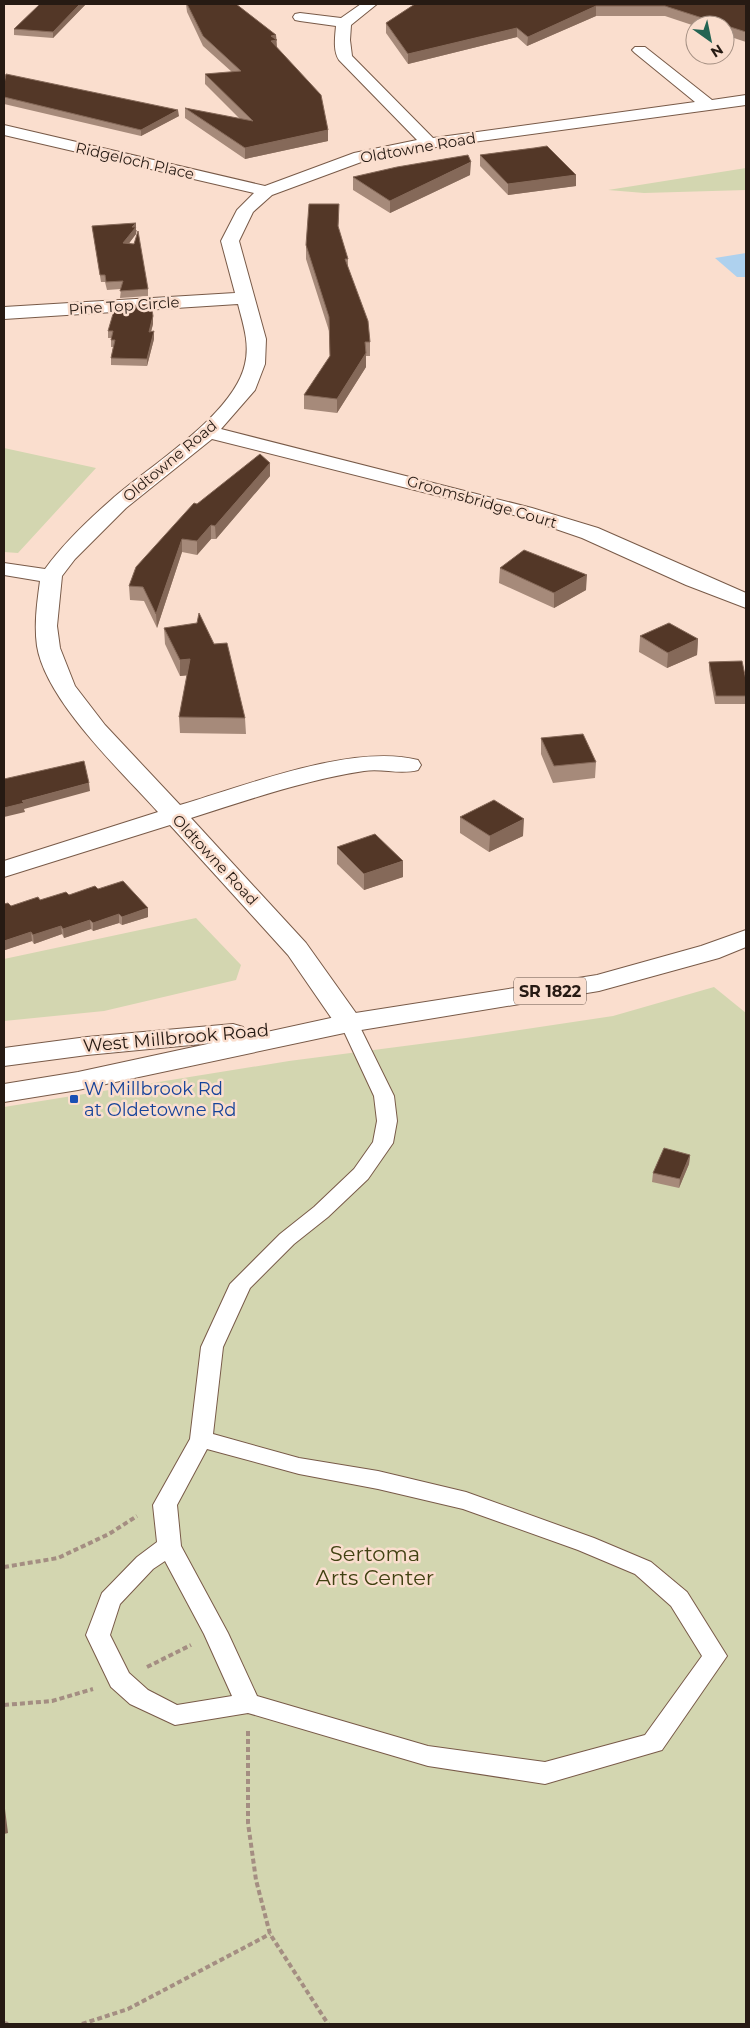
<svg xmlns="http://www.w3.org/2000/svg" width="750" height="2028" viewBox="0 0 750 2028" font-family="Montserrat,sans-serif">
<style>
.green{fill:#d3d6b0}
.water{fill:#aed1ee}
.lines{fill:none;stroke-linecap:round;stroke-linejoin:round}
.service-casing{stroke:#785a48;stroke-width:2}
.minor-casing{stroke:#785a48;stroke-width:2}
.primary-casing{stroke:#785a48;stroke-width:2}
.path{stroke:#a48e82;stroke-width:4;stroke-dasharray:5 3;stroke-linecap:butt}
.service{fill:#fff;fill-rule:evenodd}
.minor{fill:#fff;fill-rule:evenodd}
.primary{fill:#fff;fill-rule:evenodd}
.wall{fill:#a68a7a}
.shaded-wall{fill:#856959}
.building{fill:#533727;stroke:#856959}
.transit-dot{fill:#1a4fb4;stroke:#fadece;stroke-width:2}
.labels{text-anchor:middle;stroke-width:5;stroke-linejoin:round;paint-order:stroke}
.far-street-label{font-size:15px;fill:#261a13;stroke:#fadece}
.shield{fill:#fadece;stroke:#66554b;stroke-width:1}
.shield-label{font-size:16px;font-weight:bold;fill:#261a13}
.street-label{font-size:18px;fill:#261a13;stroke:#fadece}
.transit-label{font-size:18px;fill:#164399;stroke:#fadece;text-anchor:start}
.near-park-label{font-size:21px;fill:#404111;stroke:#fadece}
</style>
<rect width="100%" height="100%" fill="#fadece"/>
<path class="green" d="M746 168V190L644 193 608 190Z
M4 448 96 468 18 553 4 552Z
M196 918 241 965 236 980 104 1011 4 1021V959Z
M714 987 746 1013V2024H4V1107L289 1061 466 1038 613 1016Z"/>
<path class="water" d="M746 253V277H737L715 258Z"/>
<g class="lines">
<g class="service-casing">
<path id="service" d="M349 1017 356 1019 358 1023 394 1096 397 1121 393 1143 368 1179 328 1217 294 1244 250 1288 223 1347 213 1434 299 1458 378 1471 466 1492 594 1538 651 1562 687 1592 727 1656 662 1750 545 1784 428 1766 248 1713 175 1725 130 1704 111 1687 86 1635 102 1593 137 1557 157 1542 153 1505 190 1439 201 1347 230 1284 280 1234 314 1207 354 1169 373 1142 377 1121 374 1096 340 1023 342 1019ZM207 1449 299 1474 378 1489 463 1509 578 1550 635 1574 671 1606 702 1656 645 1735 545 1762 428 1746 257 1696 228 1633 181 1546 177 1505ZM165 1561 204 1634 232 1696 177 1705 148 1690 129 1673 110 1635 120 1604 153 1569Z"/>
</g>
<g class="minor-casing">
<path id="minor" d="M361 4H377L351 25 350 40 352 56 433 138 695 102 635 53 632 50 635 47H645L712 100 746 95V105L429 148 364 161 272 195 253 212 239 241 266 339 265 364 255 390 221 429 532 508 598 528 746 593V608L686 585 582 538 518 516 212 439 126 508 75 559 62 576 57 626 60 648 75 686 105 725 180 805C245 786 352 743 418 760L421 765 418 770C400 775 382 768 364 771 305 780 248 800 191 818L306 943 363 1023 359 1029 349 1032 339 1029 288 955 170 825 4 877V861L158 812C121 771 46 701 37 646 34 624 37 603 40 581L4 575V563L45 569C64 543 87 521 111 500 149 466 234 415 245 364 250 343 243 324 238 304L4 319V307L235 293 221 241 237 210 254 193 4 135V125L265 186 354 153 417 140 339 60C333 51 335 37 336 26L300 21 295 20 293 17 295 14 300 13 341 18Z"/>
</g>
<g class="primary-casing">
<path id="primary" d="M746 930V947L719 958 599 991 349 1032 78 1090 4 1102V1084L78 1072 212 1043 87 1055 4 1066V1048L87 1037 233 1024 243 1027 247 1033 244 1037 349 1014 597 975 701 946Z"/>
</g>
<path class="path" d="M4 1567 58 1558 109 1534 137 1516
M147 1667 191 1645
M4 1705 52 1701 93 1689
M248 1731V1823L256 1880 270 1934 328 2024
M4 2023 8 2024
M82 2024 128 2009 270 1934"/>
<use href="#service" class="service"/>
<use href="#minor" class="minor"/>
<use href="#primary" class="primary"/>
</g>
<path class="wall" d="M86 4 53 38 14 35V29Z
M186 4H236L276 35 277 48 328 130V141L245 159 185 118V108L240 119 205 84V74L232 72 203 46 187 12Z
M415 4H746V42L725 35V25L695 26 665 16H596L527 46 517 37 408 64 386 33V23Z
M4 84 179 116 141 136 4 104Z
M534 148 576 175V186L508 195 480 166V155Z
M470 175 390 213 353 190V177Z
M339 217 338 228 348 259V268L370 342V356H366V367L337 413 304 409V395L330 356 329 331 306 259V245Z
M92 226 137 230 136 234 129 243 148 289V296L120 298 121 289 107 290 105 282H101Z
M153 316V324L151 332 154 331V339L147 366 111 365V358L113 347H111V338H108V331Z
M270 463V476L216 539H211L197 555 182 552 157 628 144 601 130 600 129 586 197 504Z
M500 568 586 590 554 608 499 583Z
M164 628 245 718 246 734 180 733 179 717 187 675 180 676 165 644Z
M640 636 698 639 697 655 667 668 639 652Z
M709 662 746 680V704H715L709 670Z
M541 738 596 762 595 778 553 783 541 754Z
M460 817 523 836 489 852 460 833Z
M337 847 403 877 364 890 337 864Z
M98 889 148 917 122 925 119 923 93 931 91 929 64 938 62 934 34 944 32 941 5 950 4 948V904L11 906Z
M690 1155 689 1164 679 1188 652 1182 653 1173Z"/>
<path class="shaded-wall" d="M80 4H86L53 38V32Z
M596 6V16L527 46 528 37Z
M517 28V37L408 64V54Z
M276 35 277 50 271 51V36Z
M178 110 179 116 141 136V130Z
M328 130V141L245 159V148Z
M471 162 470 175 390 213V201Z
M576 175V186L508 195V184Z
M136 223V234L124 250 123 243 132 227Z
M153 316V324L149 339V332Z
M154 331V339L147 366V359Z
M366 353V367L337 413V399Z
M270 463V476L216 539 215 526Z
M211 525V539L197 555V541Z
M182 539V552L157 628 156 614Z
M587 575 586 590 554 608V593Z
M698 639 697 655 667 668 668 653Z
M190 659 191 675 180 676V660Z
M89 783 90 791 24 809 25 812 4 817V808L22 801Z
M524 819 523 836 489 852 490 836Z
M403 861V877L364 890V874Z
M148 908V917L122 925V917Z
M119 914V923L93 931V923Z
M90 920 91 929 64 938 63 929Z
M61 926 62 934 34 944 33 935Z
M31 932 32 941 5 950 4 941Z
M690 1155 689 1164 679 1188 680 1179Z
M4 1801 8 1833 4 1834Z"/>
<path class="building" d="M40 4H80L53 32 14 29Z
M187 4H236L276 35 271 36 277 40 271 41 321 95 328 130 245 148 185 108 253 121 205 74 241 71 203 36Z
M415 4H746V32L665 6H596L528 37 517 28 408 54 386 23Z
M6 74 178 110 141 130 4 97V84Z
M547 146 576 175 508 184 480 155 534 148Z
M468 155 471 162 390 201 353 177 397 167Z
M309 204H339L338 226 348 259H345L368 321 370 342H365L366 353 337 399 304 395 330 356 329 317 306 245Z
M136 223 132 227H136L123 243 134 244 138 231 148 289 120 291 123 281 106 282 105 275H100L92 226Z
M151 304 153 316 149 332 154 331 147 359 111 358 115 340H111L113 331H108L115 307Z
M260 454 270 463 215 526 211 525 197 541 182 539 156 614 143 587 129 586 136 567 194 503 197 504Z
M524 550 587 575 554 593 500 568Z
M199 613 214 644 227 643 245 718 179 717 190 659 180 660 164 628 197 623Z
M669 623 698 639 668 653 640 636Z
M742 661 746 680V696H716L709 662Z
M583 734 596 762 554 766 541 738Z
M84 761 89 783 22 801 24 803 4 808V779Z
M494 800 524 819 490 836 460 817Z
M375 834 403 861 364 874 337 847Z
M123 881 148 908 122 917 119 914 93 923 90 920 63 929 61 926 33 935 31 932 4 941V904L8 903 11 906 38 897 40 900 66 892 69 895 95 886 98 889Z
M664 1148 690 1155 680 1179 653 1173Z"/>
<rect class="transit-dot" x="69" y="1094" width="10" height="10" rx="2.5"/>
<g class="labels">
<g class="far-street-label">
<text transform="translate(418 148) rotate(-10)" y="5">Oldtowne Road</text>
<text transform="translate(135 161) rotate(13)" y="5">Ridgeloch Place</text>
<text transform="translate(124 306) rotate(-4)" y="5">Pine Top Circle</text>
<text transform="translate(170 461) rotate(-40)" y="5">Oldtowne Road</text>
<text transform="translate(482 502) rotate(16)" y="5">Groomsbridge Court</text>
<text transform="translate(215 860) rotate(47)" y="5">Oldtowne Road</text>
</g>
<rect class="shield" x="514" y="977.5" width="72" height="27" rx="4"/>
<g class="shield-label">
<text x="550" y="997">SR 1822</text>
</g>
<g class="street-label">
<text transform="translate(176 1038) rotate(-5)" y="6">West Millbrook Road</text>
</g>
<g class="transit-label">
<text x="84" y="1095">W Millbrook Rd<tspan x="84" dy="21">at Oldetowne Rd</tspan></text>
</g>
<g class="near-park-label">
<text x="375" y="1561">Sertoma<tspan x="375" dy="24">Arts Center</tspan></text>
</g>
</g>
<rect width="750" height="2028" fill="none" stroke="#261a13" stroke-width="10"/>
<g transform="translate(710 40) rotate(147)"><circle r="24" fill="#fadece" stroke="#a59083"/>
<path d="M0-4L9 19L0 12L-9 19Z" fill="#236453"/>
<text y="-8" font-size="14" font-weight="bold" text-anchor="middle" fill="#261a13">N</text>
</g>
</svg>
